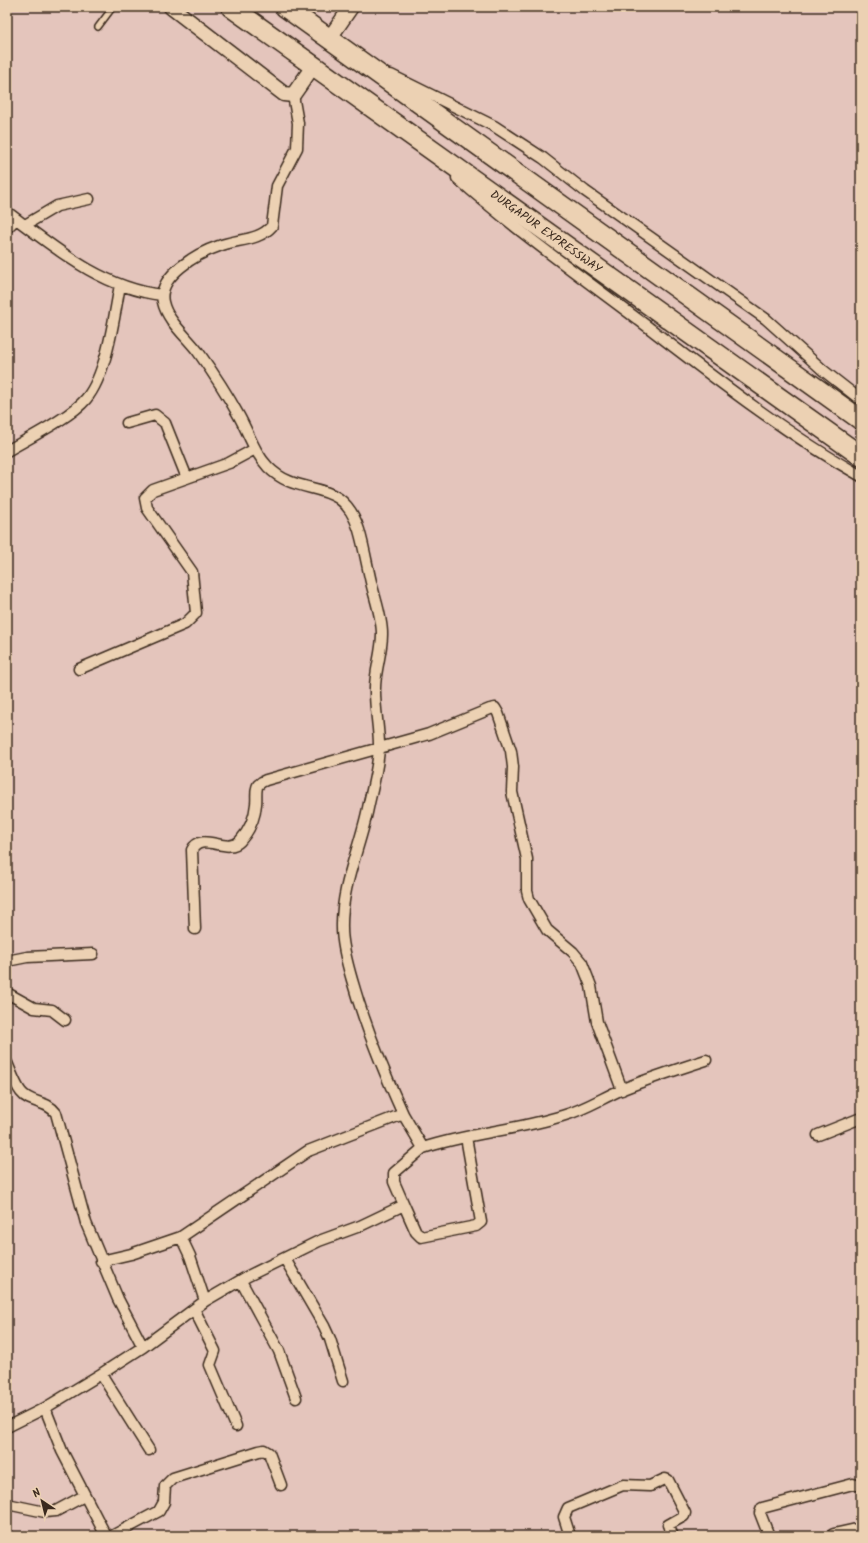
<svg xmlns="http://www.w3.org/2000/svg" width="868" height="1543" viewBox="0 0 868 1543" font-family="Kalam,sans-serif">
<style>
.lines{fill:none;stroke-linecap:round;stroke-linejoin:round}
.lane-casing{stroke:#3b2a1e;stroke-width:8}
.street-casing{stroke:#3b2a1e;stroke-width:13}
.secondary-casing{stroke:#3b2a1e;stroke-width:17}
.highway-casing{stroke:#3b2a1e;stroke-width:22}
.lane{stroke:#ecd1b3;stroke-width:5}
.street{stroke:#ecd1b3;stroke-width:10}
.secondary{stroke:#ecd1b3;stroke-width:14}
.highway{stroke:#ecd1b3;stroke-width:19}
.labels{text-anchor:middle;stroke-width:4;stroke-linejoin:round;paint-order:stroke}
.street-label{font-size:12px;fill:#3b2a1e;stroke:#ecd1b3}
</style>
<rect width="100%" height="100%" fill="#e4c5bc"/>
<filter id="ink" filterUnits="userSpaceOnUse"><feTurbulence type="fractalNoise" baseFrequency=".025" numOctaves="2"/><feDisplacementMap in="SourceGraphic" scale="8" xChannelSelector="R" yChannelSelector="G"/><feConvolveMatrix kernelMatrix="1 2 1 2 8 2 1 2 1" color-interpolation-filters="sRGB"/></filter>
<g filter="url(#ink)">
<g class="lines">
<g class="lane-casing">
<path id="lane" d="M98 27 113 7"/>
</g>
<g class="street-casing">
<path id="street" d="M391 75 494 126 543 158 585 191 766 319 824 371 861 400
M457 178C518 232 583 278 648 327 717 380 785 433 861 476
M7 212C54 247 101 288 162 295
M25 225 57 206 89 199
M7 228 16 219
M127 423 155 415 165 423 187 478
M7 451C29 438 71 417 86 399 107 374 114 317 120 285
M79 669 185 624 196 613 192 572 147 508 145 498 153 490 229 463 255 449
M195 929 192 850C201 831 227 855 240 841 249 831 255 817 256 804 257 798 255 790 258 785 260 783 263 781 266 780L429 734 490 709 495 708 498 713 511 751 513 767 512 792 527 859V891L529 899 547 930 573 952 582 963 591 986 597 1022 622 1090
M7 961 27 957 93 954
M7 993 34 1008 52 1010 65 1020
M7 1063C11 1072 15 1084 21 1092 30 1104 47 1100 56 1113L86 1223 118 1299 143 1347
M403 1114 423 1148C468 1133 517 1130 562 1116 584 1110 602 1098 623 1089 650 1078 678 1069 706 1060
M818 1135 861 1118
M404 1205 416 1232 421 1237 476 1226 481 1222 466 1137
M181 1237 190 1256 205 1301
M285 1259 324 1326 330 1339 343 1381
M101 1261 131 1254 181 1237 308 1151 403 1114C383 1070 365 1026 352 980 347 963 342 945 342 928 341 886 360 848 368 808 372 788 379 766 379 745 379 728 375 710 375 692 374 673 382 654 382 634 382 617 375 599 371 582 367 565 364 547 359 530 342 474 300 500 268 467 254 452 249 434 239 416 227 394 214 374 199 353 188 338 167 321 163 302 157 276 198 253 219 246 237 239 259 241 272 226L277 186 297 148 298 123 293 95
M241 1281 279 1351 296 1398
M194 1309 215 1351 210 1365 236 1426
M101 1374 149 1450
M45 1408 62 1451 106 1536
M7 1427 45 1408 101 1374 143 1347 205 1301 248 1276 319 1241 360 1226 404 1205 394 1182V1173L423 1148
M7 1504 45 1512 56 1511 84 1496
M112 1536 159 1511 164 1502 165 1486 173 1478 259 1451 264 1450 269 1453 281 1485
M570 1536 564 1517 568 1508 623 1485 650 1486 665 1479 668 1480 685 1513 684 1516 668 1525 673 1536
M769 1536 760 1513 762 1508 853 1484 861 1486"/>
</g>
<g class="secondary-casing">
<path id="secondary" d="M171 7 284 94 293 95 314 65
M329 39 351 7
M834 1536 861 1530"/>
</g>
<g class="highway-casing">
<g id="highway">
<path id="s1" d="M231 7 861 456"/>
<path d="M285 7 861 420"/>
</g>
</g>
<use href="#lane" class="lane"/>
<use href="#street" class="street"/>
<use href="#secondary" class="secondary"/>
<use href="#highway" class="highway"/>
</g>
</g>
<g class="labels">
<g class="street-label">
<text dy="4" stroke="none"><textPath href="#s1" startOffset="387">DURGAPUR EXPRESSWAY</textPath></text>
</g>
</g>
<rect width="868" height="1543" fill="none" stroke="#ecd1b3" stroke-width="24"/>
<rect x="12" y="12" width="844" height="1519" fill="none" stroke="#3b2a1e" stroke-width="1.5" filter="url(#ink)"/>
<g transform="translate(42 1501) rotate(325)" stroke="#ecd1b3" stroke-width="3" paint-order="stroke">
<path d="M0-3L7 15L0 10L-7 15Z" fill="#3b2a1e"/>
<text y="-6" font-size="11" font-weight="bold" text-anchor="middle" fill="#3b2a1e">N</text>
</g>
</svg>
